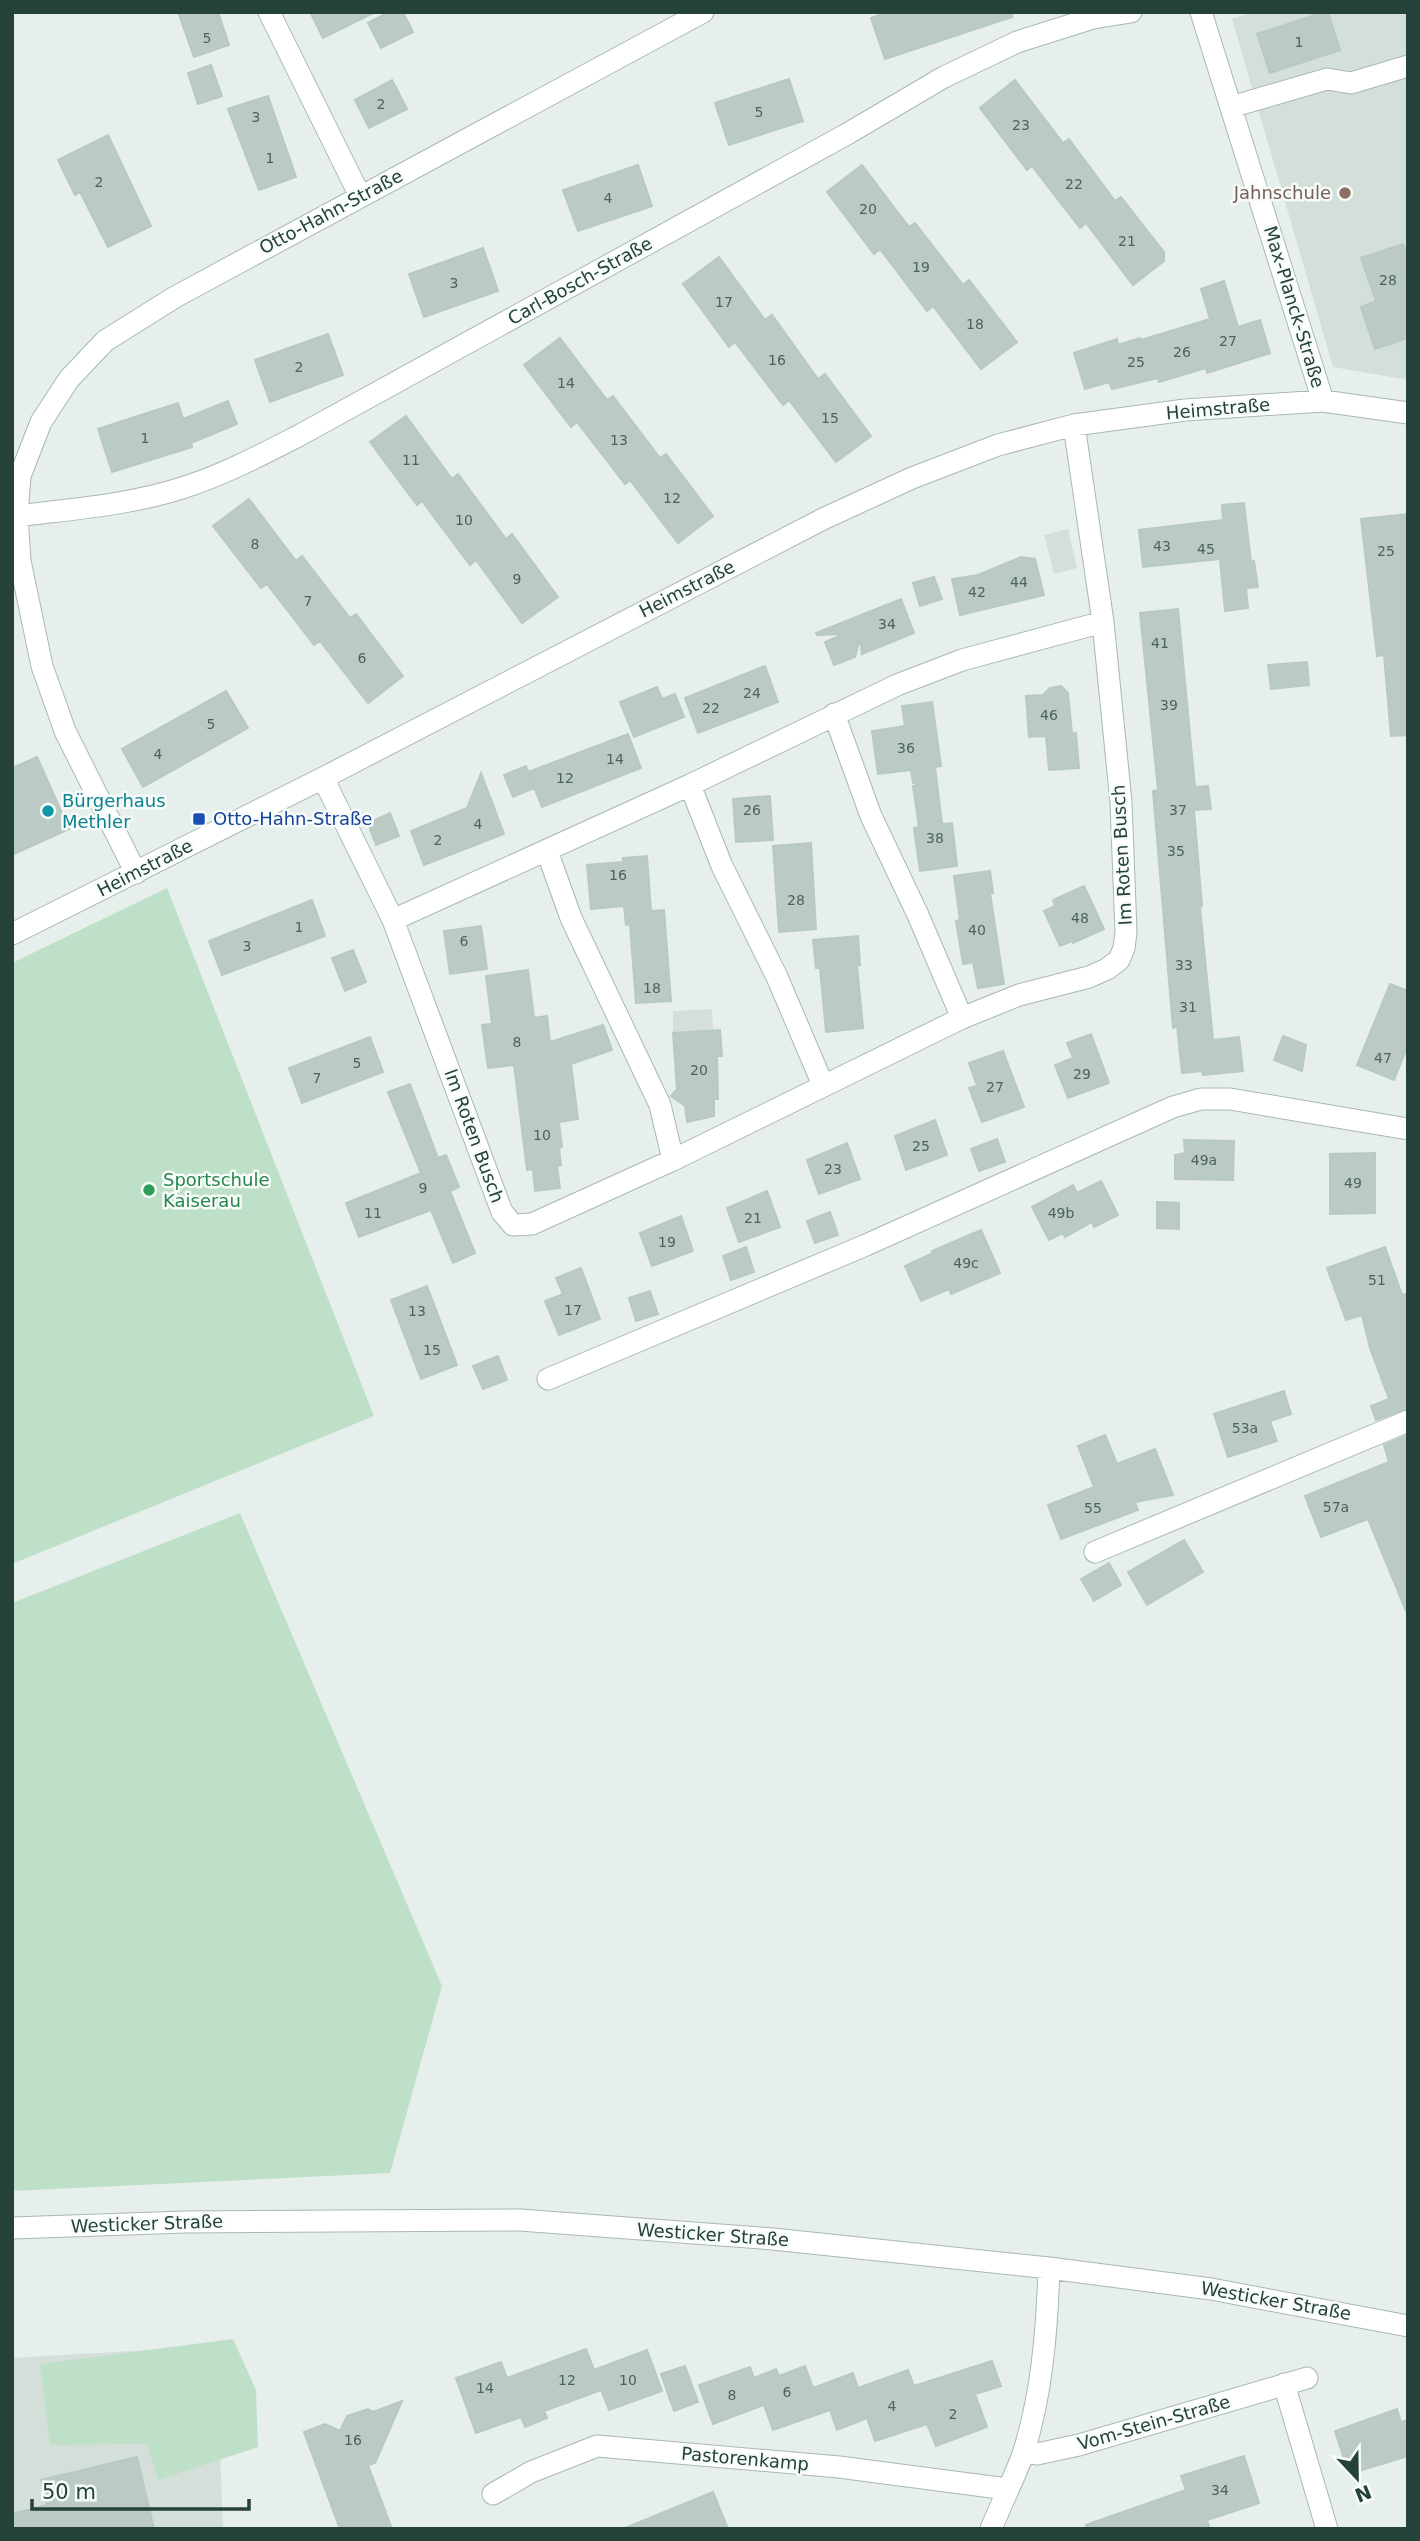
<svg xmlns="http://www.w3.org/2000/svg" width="1420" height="2541" viewBox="0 0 1420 2541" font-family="'DejaVu Sans',sans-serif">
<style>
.built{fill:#d4dfda}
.green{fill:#bfe0c8}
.building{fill:#bbcac4;stroke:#b8c9c2;stroke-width:2}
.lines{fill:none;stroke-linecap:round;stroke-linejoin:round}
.minor-casing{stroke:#a8b8b2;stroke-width:23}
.minor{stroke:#fff;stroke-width:21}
.education-dot{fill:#8d6e63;stroke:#f7fbf9;stroke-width:2.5}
.culture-dot{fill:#0f9aa8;stroke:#f7fbf9;stroke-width:2.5}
.transit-dot{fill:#1a4fb4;stroke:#f7fbf9;stroke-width:2.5}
.leisure-dot{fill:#2e9e5b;stroke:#f7fbf9;stroke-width:2.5}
.labels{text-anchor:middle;stroke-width:5;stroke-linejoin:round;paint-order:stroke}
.number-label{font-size:14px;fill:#4a645c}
.education-label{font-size:18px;fill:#785e54;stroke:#f7fbf9;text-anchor:end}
.street-label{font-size:18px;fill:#24423a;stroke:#f7fbf9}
.culture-label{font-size:18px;fill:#0d838f;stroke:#f7fbf9;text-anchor:start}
.transit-label{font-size:18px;fill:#164399;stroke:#f7fbf9;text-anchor:start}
.leisure-label{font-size:18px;fill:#27864d;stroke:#f7fbf9;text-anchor:start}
</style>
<rect width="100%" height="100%" fill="#e6efeb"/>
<path class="built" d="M1252 12H1408V380L1333 367 1232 19Z
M1068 529 1077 568 1054 574 1044 535Z
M712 1009 713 1031 673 1033V1011Z
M216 2346 223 2529H12V2358Z"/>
<path class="green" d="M167 888 374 1416 12 1564V963Z
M240 1513 442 1986 390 2173 12 2191V1603Z
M233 2339 256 2390 258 2447 158 2480 147 2444 50 2445 40 2364Z"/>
<path class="building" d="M178 12H218L229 45 194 57Z
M310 12H375L323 38Z
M389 12H403L413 32 381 48 368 23Z
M887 12H1012V17L885 59 871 18Z
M1324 12H1328L1340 50 1270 73 1257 34Z
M211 65 222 96 198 104 188 73Z
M789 79 803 121 729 145 715 103Z
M392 80 407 109 369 128 355 100Z
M1015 80 1063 143 1069 139 1115 201 1121 197 1164 252V261L1133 285 1086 223 1080 228 1032 166 1027 170 980 108Z
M268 96 296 177 259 190 228 109Z
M108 135 151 226 108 247 80 192 75 195 58 160Z
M638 165 652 206 578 231 563 190Z
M862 165 909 227 915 223 963 285 969 280 1017 342 981 369 933 306 927 311 880 249 874 254 827 192Z
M1403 244 1408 258V338L1375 349 1361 307 1376 301 1361 258Z
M483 248 498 291 424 317 409 274Z
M719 257 765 320 772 315 818 379 825 374 871 436 836 462 789 400 783 405 735 342 729 347 683 284Z
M1224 281 1238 327 1260 320 1270 353 1207 373 1206 368 1159 382 1158 378 1112 389 1109 382 1085 389 1074 353 1117 339 1118 345 1140 338 1141 340 1210 319 1201 289Z
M328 334 343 375 270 402 255 360Z
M560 338 607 400 613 396 660 458 666 454 713 516 678 543 630 480 625 484 577 422 571 427 524 365Z
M228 401 237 424 191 443 192 447 112 472 98 429 178 403 183 419Z
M406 416 452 479 458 474 506 539 512 534 558 597 522 623 476 560 470 565 422 501 417 505 370 442Z
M249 499 296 561 302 556 350 618 356 614 403 676 368 703 320 641 314 645 267 584 261 588 213 526Z
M1244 503 1251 562 1254 561 1258 587 1246 588 1248 608 1225 611 1220 559 1143 567 1139 530 1223 520 1222 505Z
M1408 514V735L1391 736 1384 655 1377 656 1361 519Z
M1021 557 1035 559 1044 595 960 615 952 579 978 575Z
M934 577 942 599 920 606 913 583Z
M901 599 914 633 862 654 860 638 855 657 834 665 825 642 844 634 817 635 816 633Z
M1178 609 1195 787 1208 786 1211 809 1194 810 1202 906 1200 907 1213 1040 1239 1037 1243 1071 1203 1075 1202 1071 1182 1073 1177 1026 1173 1028 1153 791 1158 790 1140 613Z
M1307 662 1309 685 1271 689 1268 665Z
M765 666 778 702 698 733 685 698Z
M1061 686 1068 693 1072 734 1076 733 1079 768 1049 770 1046 736 1029 737 1026 696 1043 695 1050 688Z
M657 687 662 699 675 694 684 717 634 737 620 702Z
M226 691 248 728 143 787 122 749Z
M932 702 941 766 935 767 942 824 952 823 957 866 920 871 914 828 919 827 913 786H923L913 783 911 770 878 774 872 731 905 726 902 706Z
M628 734 641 768 542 807 528 772Z
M37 757 69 829 12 855V768Z
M526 766 534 788 513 797 504 775Z
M481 773 504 834 424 865 411 831 467 808Z
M770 796 773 840 736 842 733 799Z
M390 813 399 836 376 845 368 823Z
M811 843 816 929 779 932 773 846Z
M647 856 651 911 664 910 671 1001 636 1003 630 924 626 925 624 906 591 909 587 865 623 862V858Z
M990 871 993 893H990L1004 984 978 988 973 962 963 964 956 921 960 920 954 876Z
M1084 886 1104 929 1073 943 1072 941 1060 946 1044 911 1055 906 1053 900Z
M312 900 325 936 222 975 209 941Z
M481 926 487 969 450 974 444 931Z
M858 936 860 965H857L863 1028 826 1032 820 968H816L813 940Z
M353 950 366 982 345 991 332 958Z
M528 970 534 1018 547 1016 550 1042 603 1025 612 1050 571 1064 578 1119 559 1122 562 1147 559 1148 561 1165 557 1166 560 1188 535 1191 533 1169 527 1170 514 1065 488 1068 482 1025 492 1024 486 976Z
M1390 984 1408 991V1045L1394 1080 1357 1065Z
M720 1030 722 1056H717L718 1099H714V1116L687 1122 685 1106 671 1096 677 1089 673 1033Z
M1091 1034 1109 1083 1068 1098 1055 1065 1073 1058 1067 1043Z
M1283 1036 1306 1045 1302 1071 1274 1060Z
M370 1037 383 1072 302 1103 289 1068Z
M1003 1051 1024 1107 982 1122 969 1088 977 1086 969 1063Z
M410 1084 438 1158 446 1155 459 1187 450 1191 475 1253 453 1263 431 1210 359 1237 346 1203 421 1173 388 1092Z
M935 1120 947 1155 906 1170 895 1136Z
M997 1139 1005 1162 979 1171 971 1149Z
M1184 1140 1234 1141 1233 1180 1175 1179V1155L1185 1153Z
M847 1143 860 1179 819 1194 807 1160Z
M1375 1153V1213L1330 1214V1154Z
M1101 1181 1118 1215 1094 1227 1092 1222 1065 1237 1063 1233 1049 1240 1032 1207 1073 1185 1077 1193Z
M767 1191 780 1227 739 1242 727 1208Z
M1157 1202 1179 1203V1229L1157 1228Z
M830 1212 838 1235 815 1243 807 1221Z
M681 1216 693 1251 652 1266 640 1233Z
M981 1230 1000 1273 951 1294 949 1289 921 1301 905 1266 933 1253 932 1251Z
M746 1247 754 1272 731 1280 723 1256Z
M1385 1247 1402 1295 1408 1293V1408L1376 1420 1371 1406 1389 1399 1370 1348 1362 1315 1346 1320 1327 1268Z
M581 1268 600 1319 559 1335 545 1301 563 1294 556 1278Z
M427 1286 457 1365 421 1379 391 1300Z
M650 1291 658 1314 636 1321 629 1298Z
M498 1356 507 1380 483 1389 473 1366Z
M1284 1391 1291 1414 1270 1421 1277 1441 1228 1457 1214 1414Z
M1105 1435 1117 1464 1155 1449 1173 1495 1135 1502 1138 1510 1061 1539 1048 1505 1094 1487 1078 1446Z
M1408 1435V1611H1406L1368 1519 1321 1537 1305 1496 1389 1462 1384 1445Z
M1184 1540 1203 1572 1147 1605 1128 1572Z
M1109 1563 1121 1585 1094 1601 1081 1579Z
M586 2349 594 2370 647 2350 662 2391 609 2410 601 2390 544 2411 547 2418 525 2427 521 2417 476 2433 456 2378 501 2362 507 2378Z
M992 2361 1001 2386 975 2394 987 2427 936 2446 927 2424 875 2441 867 2418 837 2430 830 2410 773 2430 764 2405 713 2424 699 2385 750 2367 754 2378 776 2369 779 2376 805 2366 813 2388 853 2373 858 2388 908 2370 914 2386Z
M685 2366 698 2402 674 2411 661 2374Z
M402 2401 375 2463 368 2465 392 2529H340L304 2432 325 2424 340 2431 347 2416 368 2409 373 2412Z
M1397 2409 1401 2422 1408 2420V2456L1349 2474 1335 2431Z
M1244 2456 1259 2503 1207 2520 1210 2529H1087L1086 2525 1186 2490 1181 2476Z
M137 2457 154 2529H12V2514L47 2505 41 2480Z
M713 2492 728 2529H625V2528Z"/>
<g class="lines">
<g class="minor-casing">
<path id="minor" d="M269 12 360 196
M1201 12 1323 401
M1231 107 1327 79 1351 83 1408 66
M17 516C72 509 129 505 182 488 223 475 261 455 300 435L847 134 944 77 1017 42 1093 18 1131 12
M834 714 871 816 918 915 962 1018
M323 778 393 920 502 1212 513 1225 532 1224 673 1160 962 1018 1019 995 1089 977 1107 969 1119 960 1124 948 1126 932 1121 802 1103 622 1074 425
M690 785 722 866 777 977 823 1085
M547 851 571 918 660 1105 673 1160
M136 873 65 731 42 666 20 561 17 516 20 476 41 422 69 379 105 341 175 297 703 12
M393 920 690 785 897 685 962 660 1103 622
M12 934 323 778 823 519 912 478 998 445 1074 425 1185 410 1323 401 1408 413
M548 1379 866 1245 1173 1107 1201 1099H1230L1408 1129
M1095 1552 1408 1421
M12 2228 185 2222 520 2220 773 2239 1049 2268 1211 2289 1408 2326
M1284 2384 1327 2529
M1024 2451 1037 2454 1079 2445 1307 2378
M493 2494 531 2472 597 2446 839 2467 1007 2489
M991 2529C1001 2504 1014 2479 1023 2454 1042 2395 1047 2330 1049 2268"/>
</g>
<use href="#minor" class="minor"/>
</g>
<circle class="education-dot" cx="1345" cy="193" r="7"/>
<circle class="culture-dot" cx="48" cy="811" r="7"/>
<rect class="transit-dot" x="192" y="812" width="14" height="14" rx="3.5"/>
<circle class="leisure-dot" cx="149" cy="1190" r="7"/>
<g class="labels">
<g class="number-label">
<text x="207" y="43">5</text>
<text x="1299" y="47">1</text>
<text x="381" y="109">2</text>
<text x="759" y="117">5</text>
<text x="256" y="122">3</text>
<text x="1021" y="130">23</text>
<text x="270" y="163">1</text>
<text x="99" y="187">2</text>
<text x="1074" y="189">22</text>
<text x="608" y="203">4</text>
<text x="868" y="214">20</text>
<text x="1127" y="246">21</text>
<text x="921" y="272">19</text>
<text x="1388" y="285">28</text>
<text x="454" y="288">3</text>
<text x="724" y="307">17</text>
<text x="975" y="329">18</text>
<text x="1228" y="346">27</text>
<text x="1182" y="357">26</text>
<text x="777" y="365">16</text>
<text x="1136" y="367">25</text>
<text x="299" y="372">2</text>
<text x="566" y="388">14</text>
<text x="830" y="423">15</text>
<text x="145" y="443">1</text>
<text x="619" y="445">13</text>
<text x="411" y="465">11</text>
<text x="672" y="503">12</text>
<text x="464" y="525">10</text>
<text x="255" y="549">8</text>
<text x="1162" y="551">43</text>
<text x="1206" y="554">45</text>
<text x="1386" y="556">25</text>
<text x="517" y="584">9</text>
<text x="1019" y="587">44</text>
<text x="977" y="597">42</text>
<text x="308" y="606">7</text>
<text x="887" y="629">34</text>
<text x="1160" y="648">41</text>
<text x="362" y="663">6</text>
<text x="752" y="698">24</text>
<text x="1169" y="710">39</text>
<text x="711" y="713">22</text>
<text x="1049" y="720">46</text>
<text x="211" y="729">5</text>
<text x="906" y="753">36</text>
<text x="158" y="759">4</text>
<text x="615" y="764">14</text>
<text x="565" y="783">12</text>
<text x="752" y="815">26</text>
<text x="1178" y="815">37</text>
<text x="478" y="829">4</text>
<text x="935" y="843">38</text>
<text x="438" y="845">2</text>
<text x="1176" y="856">35</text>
<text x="618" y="880">16</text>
<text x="796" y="905">28</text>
<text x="1080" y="923">48</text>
<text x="299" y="932">1</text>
<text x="977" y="935">40</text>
<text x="464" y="946">6</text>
<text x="247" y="951">3</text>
<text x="1184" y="970">33</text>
<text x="652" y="993">18</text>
<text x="1188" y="1012">31</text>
<text x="517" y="1047">8</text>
<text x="1383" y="1063">47</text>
<text x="357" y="1068">5</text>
<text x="699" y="1075">20</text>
<text x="1082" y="1079">29</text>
<text x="317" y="1083">7</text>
<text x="995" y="1092">27</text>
<text x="542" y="1140">10</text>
<text x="921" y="1151">25</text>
<text x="1204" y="1165">49a</text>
<text x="833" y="1174">23</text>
<text x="1353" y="1188">49</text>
<text x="423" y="1193">9</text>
<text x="373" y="1218">11</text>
<text x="1061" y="1218">49b</text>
<text x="753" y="1223">21</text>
<text x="667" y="1247">19</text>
<text x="966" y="1268">49c</text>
<text x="1377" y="1285">51</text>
<text x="573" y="1315">17</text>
<text x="417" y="1316">13</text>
<text x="432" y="1355">15</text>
<text x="1245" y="1433">53a</text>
<text x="1336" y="1512">57a</text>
<text x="1093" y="1513">55</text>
<text x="567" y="2385">12</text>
<text x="628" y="2385">10</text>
<text x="485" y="2393">14</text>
<text x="787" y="2397">6</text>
<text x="732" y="2400">8</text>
<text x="892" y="2411">4</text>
<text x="953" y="2419">2</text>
<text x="353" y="2445">16</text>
<text x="1220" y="2495">34</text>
</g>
<g class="education-label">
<text x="1331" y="199">Jahnschule</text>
</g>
<g class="street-label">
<text transform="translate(331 212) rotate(-28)" y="6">Otto-Hahn-Straße</text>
<text transform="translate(580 281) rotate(-29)" y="6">Carl-Bosch-Straße</text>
<text transform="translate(1294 307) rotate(73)" y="6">Max-Planck-Straße</text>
<text transform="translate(1218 409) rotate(-5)" y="6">Heimstraße</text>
<text transform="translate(687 589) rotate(-27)" y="6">Heimstraße</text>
<text transform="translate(1122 855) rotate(-93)" y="6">Im Roten Busch</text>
<text transform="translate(145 868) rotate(-27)" y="6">Heimstraße</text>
<text transform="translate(474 1136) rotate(70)" y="6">Im Roten Busch</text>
<text transform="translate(147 2224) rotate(-2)" y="6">Westicker Straße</text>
<text transform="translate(713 2235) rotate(4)" y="6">Westicker Straße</text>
<text transform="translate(1276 2301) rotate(10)" y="6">Westicker Straße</text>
<text transform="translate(1154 2423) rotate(-16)" y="6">Vom-Stein-Straße</text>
<text transform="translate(745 2459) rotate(5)" y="6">Pastorenkamp</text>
</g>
<g class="culture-label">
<text x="62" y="807">Bürgerhaus<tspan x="62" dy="21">Methler</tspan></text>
</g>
<g class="transit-label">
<text x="213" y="825">Otto-Hahn-Straße</text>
</g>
<g class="leisure-label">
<text x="163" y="1186">Sportschule<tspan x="163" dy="21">Kaiserau</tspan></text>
</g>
</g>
<rect width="1420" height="2541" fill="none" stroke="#24423a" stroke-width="28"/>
<g transform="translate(1357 2478) rotate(158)" stroke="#f7fbf9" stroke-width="5" paint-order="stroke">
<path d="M0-5L12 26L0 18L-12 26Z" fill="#24423a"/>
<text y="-10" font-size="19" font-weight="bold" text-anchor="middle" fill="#24423a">N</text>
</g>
<path d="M32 2499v10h217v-10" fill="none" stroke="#24423a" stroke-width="3.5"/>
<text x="42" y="2499" font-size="21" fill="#24423a" stroke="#f7fbf9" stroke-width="5" paint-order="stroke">50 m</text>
</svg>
